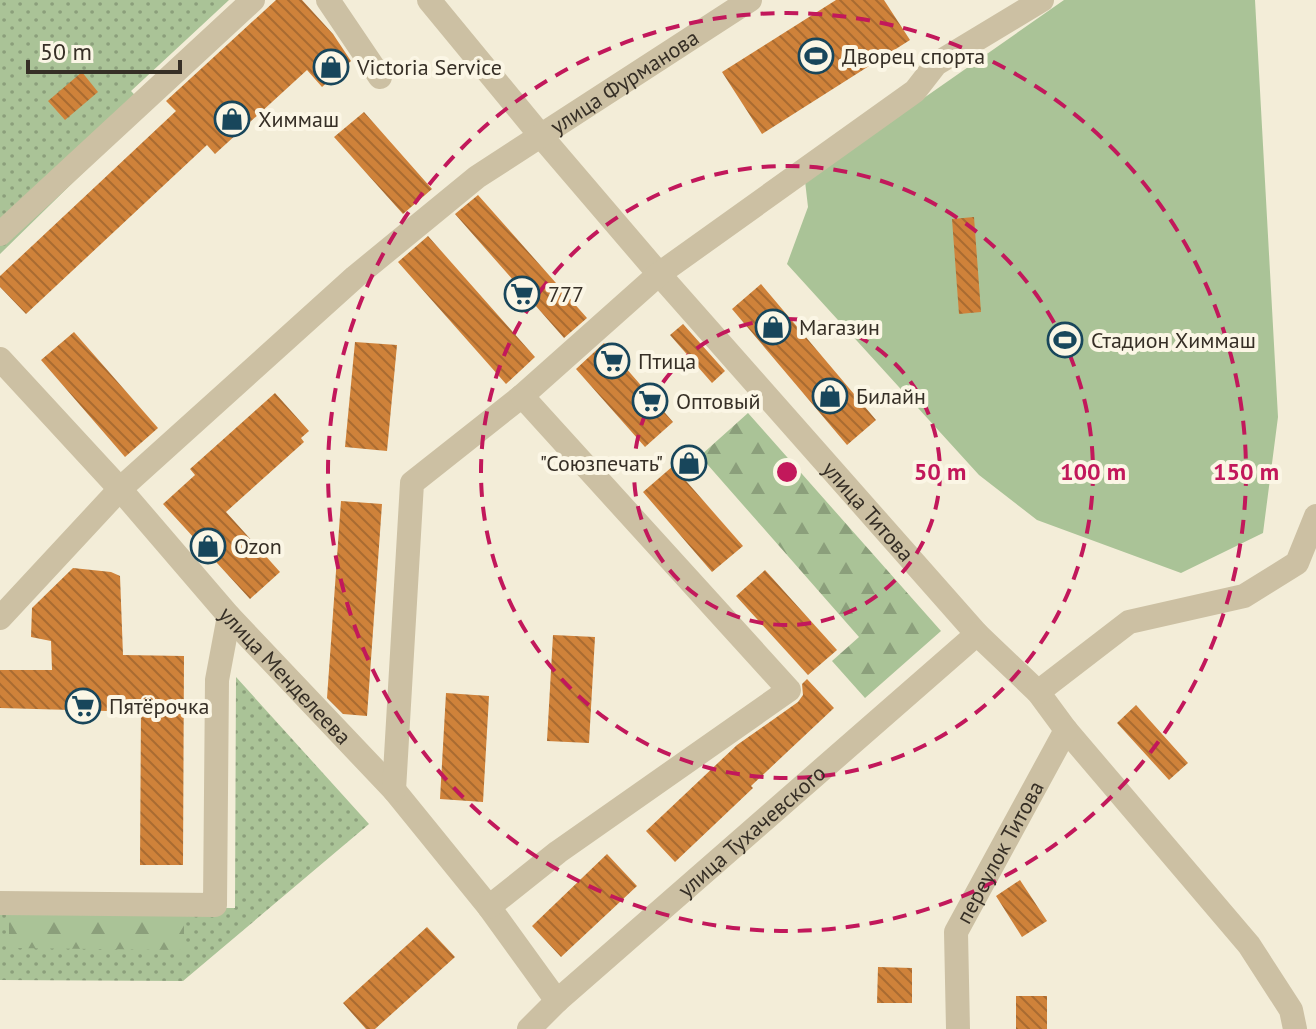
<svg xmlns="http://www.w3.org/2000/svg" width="1316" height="1029" viewBox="0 0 1316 1029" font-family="'PT Sans',sans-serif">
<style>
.grass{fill:url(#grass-dots)}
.forest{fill:url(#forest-firs)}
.pitch{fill:#aac397}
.building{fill:url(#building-back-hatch)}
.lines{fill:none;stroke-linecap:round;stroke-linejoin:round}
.minor{stroke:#ccc0a3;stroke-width:24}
.ring{fill:none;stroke:#c2185b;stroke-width:4;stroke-dasharray:14 10}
.labels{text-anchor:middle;stroke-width:8;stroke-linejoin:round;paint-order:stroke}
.poi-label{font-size:22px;fill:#362f26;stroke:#fbf6e5;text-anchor:start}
.street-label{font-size:22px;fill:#362f26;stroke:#fbf6e5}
.centre{fill:#c2185b;stroke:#fbf6e5;stroke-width:4}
.ring-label{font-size:24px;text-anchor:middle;font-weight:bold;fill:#c2185b;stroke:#fbf6e5;stroke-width:8;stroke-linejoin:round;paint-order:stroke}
</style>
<defs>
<pattern id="grass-dots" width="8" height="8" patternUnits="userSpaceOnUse" patternTransform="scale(2)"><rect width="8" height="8" fill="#aac397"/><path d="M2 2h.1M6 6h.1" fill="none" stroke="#8b9f7b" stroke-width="1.8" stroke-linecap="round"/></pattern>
<pattern id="forest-firs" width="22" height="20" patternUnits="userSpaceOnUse" patternTransform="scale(2)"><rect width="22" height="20" fill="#aac397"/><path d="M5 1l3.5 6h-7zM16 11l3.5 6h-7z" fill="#8b9f7b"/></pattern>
<pattern id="building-back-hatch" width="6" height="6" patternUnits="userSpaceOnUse" patternTransform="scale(2)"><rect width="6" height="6" fill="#cf823a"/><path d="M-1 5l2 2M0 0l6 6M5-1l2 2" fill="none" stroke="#a96b31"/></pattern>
</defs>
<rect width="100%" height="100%" fill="#f3edd8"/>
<path class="grass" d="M0 0H229L131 91 148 109 0 254Z
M236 677 369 824 183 981 0 980V907L235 908Z"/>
<path class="forest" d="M748 413 941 631 865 698 832 661 859 637 700 456Z
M9 912 184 914V950L9 948Z"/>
<path class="pitch" d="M1064 0H1255L1278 417 1263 533 1181 573 1037 520 979 475 787 264 808 207 805 181Z"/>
<path class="building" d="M276 0H302L333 34 351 61 322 87 307 70 215 154 207 145 26 314 0 287V276L176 111 166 101Z
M836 0H884L910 40 762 134 722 72Z
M82 72 98 92 65 120 48 101Z
M364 112 432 189 403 214 334 137Z
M478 195 587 318 564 338 455 214Z
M974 217 981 312 959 314 952 219Z
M428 236 535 357 506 384 398 262Z
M761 284 876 420 847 445 732 309Z
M683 324 725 371 712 383 670 335Z
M74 332 158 428 125 457 41 360Z
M355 342 397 345 387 451 345 447Z
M604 343 673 422 645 447 576 369Z
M275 393 309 431 301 438 304 442 226 512 280 572 250 599 163 504 195 475 190 469Z
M673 466 743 546 712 572 643 492Z
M341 501 382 504 367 716 343 714 327 698Z
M73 568 111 572 120 576 123 655 184 656 183 865H140L141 708H107V711L0 708V670H52L51 641 31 637 32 608Z
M765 570 837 650 808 675 736 596Z
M553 635 595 637 589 743 547 741Z
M807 679 834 708 751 786 753 788 675 862 646 831 737 745 798 702 803 695 802 684Z
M446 693 489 696 483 802 440 799Z
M1136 705 1188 763 1169 780 1117 723Z
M607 854 637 886 561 957 532 926Z
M1020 880 1047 921 1022 937 996 896Z
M427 927 455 957 375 1029H366L343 1003Z
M878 967 912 968V1003H877Z
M1016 996H1047V1029H1016Z"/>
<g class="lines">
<g class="minor">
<path d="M328 0 380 77"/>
<path id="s1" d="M429 0 541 136 659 274 977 634 1038 692 1066 730 1249 945 1291 1010 1295 1029"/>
<path d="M0 234 253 0"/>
<path id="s2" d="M0 359 120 489 229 616 394 790 489 907 557 1001"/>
<path id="s3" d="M0 618 120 489 355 277 477 177 750 0"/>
<path d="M1038 692 1129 622 1244 596 1297 563 1316 516"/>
<path d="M394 790 412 483 522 396 659 274 915 91 936 64 1042 0"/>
<path d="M0 903 215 905 217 680 229 616"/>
<path d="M489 907 558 852 789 690 522 396"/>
<path id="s4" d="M529 1029 557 1001 977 634"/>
<path id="s5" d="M958 1029 956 932 1066 730"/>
</g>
</g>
<g class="ring">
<circle cx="787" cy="472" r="153"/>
<circle cx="787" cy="472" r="306"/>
<circle cx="787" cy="472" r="459"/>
</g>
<defs>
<g id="stadium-ring" transform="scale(1.8)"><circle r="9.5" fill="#fbf6e5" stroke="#18465b" stroke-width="1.5"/><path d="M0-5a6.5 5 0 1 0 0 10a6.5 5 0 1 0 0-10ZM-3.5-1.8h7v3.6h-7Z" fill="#18465b"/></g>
<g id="shop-ring" transform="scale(1.8)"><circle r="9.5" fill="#fbf6e5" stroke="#18465b" stroke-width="1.5"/><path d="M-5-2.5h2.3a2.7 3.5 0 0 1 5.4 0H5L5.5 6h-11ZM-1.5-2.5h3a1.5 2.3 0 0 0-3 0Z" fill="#18465b"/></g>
<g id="supermarket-ring" transform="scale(1.8)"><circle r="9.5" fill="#fbf6e5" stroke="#18465b" stroke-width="1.5"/><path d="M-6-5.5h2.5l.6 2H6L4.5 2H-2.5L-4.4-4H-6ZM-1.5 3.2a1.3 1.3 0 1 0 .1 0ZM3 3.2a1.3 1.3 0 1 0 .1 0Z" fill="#18465b"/></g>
</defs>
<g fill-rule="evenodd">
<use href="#stadium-ring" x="816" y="56"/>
<use href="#shop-ring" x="331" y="67"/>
<use href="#shop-ring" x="232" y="119"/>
<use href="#supermarket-ring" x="522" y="294"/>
<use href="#shop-ring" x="773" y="327"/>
<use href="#stadium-ring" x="1065" y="340"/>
<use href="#supermarket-ring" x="612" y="361"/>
<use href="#shop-ring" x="830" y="396"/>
<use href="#supermarket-ring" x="650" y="401"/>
<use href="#shop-ring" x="689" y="463"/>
<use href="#shop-ring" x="208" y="546"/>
<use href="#supermarket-ring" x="83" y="706"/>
</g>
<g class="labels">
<g class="poi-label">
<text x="842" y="64">Дворец спорта</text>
<text x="357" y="75">Victoria Service</text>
<text x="258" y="127">Химмаш</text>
<text x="548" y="302">777</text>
<text x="799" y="335">Магазин</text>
<text x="1091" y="348">Стадион Химмаш</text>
<text x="638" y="369">Птица</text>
<text x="856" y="404">Билайн</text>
<text x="676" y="409">Оптовый</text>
<text x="663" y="471" text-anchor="end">"Союзпечать"</text>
<text x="234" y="554">Ozon</text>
<text x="109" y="714">Пятёрочка</text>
</g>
<g class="street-label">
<text dy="8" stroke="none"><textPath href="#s3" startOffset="826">улица Фурманова</textPath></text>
<text dy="8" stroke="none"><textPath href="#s1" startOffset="674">улица Титова</textPath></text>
<text dy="8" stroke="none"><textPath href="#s2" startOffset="426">улица Менделеева</textPath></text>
<text dy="8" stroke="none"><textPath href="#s4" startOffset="298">улица Тухачевского</textPath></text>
<text dy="8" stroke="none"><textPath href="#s5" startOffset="188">переулок Титова</textPath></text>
</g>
</g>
<circle cx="787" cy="472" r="12" class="centre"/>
<g class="ring-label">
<text x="940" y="480">50 m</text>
<text x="1093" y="480">100 m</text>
<text x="1246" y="480">150 m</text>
</g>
<path d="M28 60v12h152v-12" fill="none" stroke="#362f26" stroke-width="4"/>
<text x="40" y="60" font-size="24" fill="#362f26" stroke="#fbf6e5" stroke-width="6" paint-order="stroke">50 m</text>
</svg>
